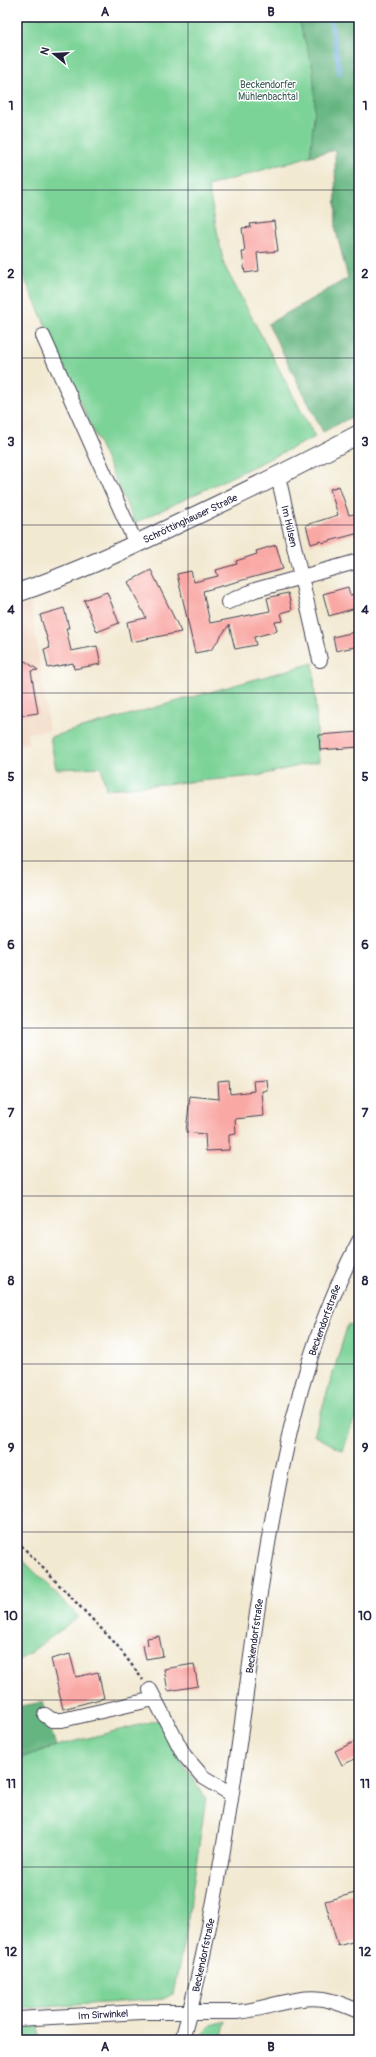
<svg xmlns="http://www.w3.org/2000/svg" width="376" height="2057" viewBox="0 0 376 2057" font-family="Pangolin,sans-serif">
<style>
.built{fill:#f1d5bd}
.green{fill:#7cd397;stroke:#4f7a69}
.forest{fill:#65b580;stroke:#446c5e}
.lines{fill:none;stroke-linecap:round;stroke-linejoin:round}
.stream{stroke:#6aa9dc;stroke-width:4.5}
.building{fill:#f9a8a4}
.minor-casing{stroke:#414052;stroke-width:16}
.major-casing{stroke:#414052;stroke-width:20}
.path{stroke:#414052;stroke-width:2.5;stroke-dasharray:3 3;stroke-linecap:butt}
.minor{stroke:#fff;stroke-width:14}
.major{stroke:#fff;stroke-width:18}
.grid{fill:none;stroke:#22223b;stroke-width:1;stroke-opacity:0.55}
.labels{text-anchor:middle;stroke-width:3;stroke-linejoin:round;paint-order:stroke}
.park-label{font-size:10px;fill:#42605b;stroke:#fff}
.street-label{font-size:10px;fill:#22223b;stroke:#fff}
.neatline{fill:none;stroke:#22223b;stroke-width:1.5}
.grid-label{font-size:13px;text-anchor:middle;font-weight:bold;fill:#22223b}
</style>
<rect width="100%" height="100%" fill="#fff"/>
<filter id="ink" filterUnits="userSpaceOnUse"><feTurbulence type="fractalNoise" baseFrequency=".025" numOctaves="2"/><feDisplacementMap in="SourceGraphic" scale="8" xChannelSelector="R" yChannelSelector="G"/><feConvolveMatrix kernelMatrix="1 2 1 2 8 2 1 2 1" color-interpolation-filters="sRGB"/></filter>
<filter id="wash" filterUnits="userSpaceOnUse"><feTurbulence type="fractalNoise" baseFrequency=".012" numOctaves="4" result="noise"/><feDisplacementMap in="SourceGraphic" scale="16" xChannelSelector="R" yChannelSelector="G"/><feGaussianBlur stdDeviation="0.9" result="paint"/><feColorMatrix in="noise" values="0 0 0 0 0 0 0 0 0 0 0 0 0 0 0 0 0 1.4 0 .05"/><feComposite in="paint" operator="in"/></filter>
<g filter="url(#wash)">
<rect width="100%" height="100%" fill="#f2e9d1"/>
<path class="built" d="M31 604 49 730 27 733 29 744 17 745V608Z"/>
<path class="green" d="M17 17H359L310 156 208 186 224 265 315 437 135 523 17 262Z
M313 663 319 761 257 776 106 789 101 767 56 769 50 737Z
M348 1324 359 1328V1415L353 1422 343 1451 314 1435Z
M17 1554 79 1617 17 1662Z
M159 1720 176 1754 206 1798 186 1932 173 1994 163 1999 17 2009V1759L56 1746Z
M226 2021 221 2040H199L211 2025Z
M38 2023 39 2040H17V2026Z"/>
<path class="forest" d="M298 17H359V413L323 432 268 324 348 278 336 231 335 150 310 156 315 106 313 69Z
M42 1702 56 1746 17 1759V1707Z"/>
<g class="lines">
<path class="stream" d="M330 17 340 73"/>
</g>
<g id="blocks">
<path class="building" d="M274 221 278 251 257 253 259 271 245 273 242 252H245L242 228 251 227 250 224Z
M339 486 349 515 359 513V533L322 543 321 541 311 544 306 525 338 515 330 489Z
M276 545 283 569 203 591 210 623 270 611 267 598 288 593 292 610 281 613 283 621 275 622 277 631 254 637 256 645 235 649 229 625 211 650 195 653 177 574 191 571 194 582 218 576 216 570 237 564 236 561 257 554 256 551Z
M151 570 181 632 131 642 127 622 146 618 128 582Z
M348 587 350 595 359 593V607L329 616 323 594Z
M107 592 119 623 97 632 84 600Z
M64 608 69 628H66L71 651 97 646 101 664 74 669 73 663 48 668 44 649 50 648 40 615Z
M359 631V646L336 651 333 637Z
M25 661 38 670 31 671 38 713 17 716V663Z
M359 732V747L320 750 319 735Z
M266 1079 267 1090 262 1091 264 1116 235 1119 236 1134 229 1135V1150L206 1151 205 1134 186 1132 190 1096 219 1099 218 1082 229 1081 230 1094 254 1091 253 1080Z
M159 1636 163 1656 146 1659 143 1646 148 1645 147 1638Z
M70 1654 76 1677 98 1672 104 1698 63 1709 51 1659Z
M194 1664 198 1686 168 1691 164 1669Z
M354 1742 359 1752V1757L342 1765 335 1751Z
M359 1892V1940L338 1946 325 1901Z"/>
</g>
</g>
<g filter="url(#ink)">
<use href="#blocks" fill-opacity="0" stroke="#414052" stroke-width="1"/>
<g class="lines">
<g class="minor-casing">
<path id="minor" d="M43 336 136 544
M278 476 320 660
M228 602 255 590 359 561
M150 1690 184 1755 203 1777 231 1794
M45 1715 52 1720H62L154 1699
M17 2019 141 2012H237C265 2010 295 1995 323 1999 336 2001 348 2007 359 2011
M182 2040C221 1901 237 1756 257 1613 276 1486 298 1356 359 1241"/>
</g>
<g class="major-casing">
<path id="major" d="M17 593C74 574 128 548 182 522 241 494 301 465 359 434"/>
</g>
<path class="path" d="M17 1541 116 1644 143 1680"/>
<use href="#minor" class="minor"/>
<use href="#major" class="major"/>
</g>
</g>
<path class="grid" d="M188 17V2040M17 190H359M17 358H359M17 525H359M17 693H359M17 861H359M17 1028H359M17 1196H359M17 1364H359M17 1532H359M17 1700H359M17 1867H359"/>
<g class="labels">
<g class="park-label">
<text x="268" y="88">Beckendorfer<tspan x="268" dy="12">Mühlenbachtal</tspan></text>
</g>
<g class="street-label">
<text transform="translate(190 518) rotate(-25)" y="4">Schröttinghauser Straße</text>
<text transform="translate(290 526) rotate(77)" y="4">Im Hülsen</text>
<text transform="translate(324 1320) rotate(-70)" y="4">Beckendorfstraße</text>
<text transform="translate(254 1636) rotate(-82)" y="4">Beckendorfstraße</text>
<text transform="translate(203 1955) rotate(-78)" y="4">Beckendorfstraße</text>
<text transform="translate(103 2014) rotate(-3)" y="4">Im Sirwinkel</text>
</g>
</g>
<rect width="376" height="2057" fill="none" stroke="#fff" stroke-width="44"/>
<g transform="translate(54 54) rotate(288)" stroke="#ffffff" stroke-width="3" paint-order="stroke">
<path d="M0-3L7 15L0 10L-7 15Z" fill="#22223b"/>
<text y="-6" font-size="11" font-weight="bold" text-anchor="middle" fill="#22223b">N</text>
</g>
<rect x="22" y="22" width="332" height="2013" class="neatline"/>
<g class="grid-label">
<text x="105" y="16">A</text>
<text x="271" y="16">B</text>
<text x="11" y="110">1</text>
<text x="365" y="110">1</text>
<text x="11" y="278">2</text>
<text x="365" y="278">2</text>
<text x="11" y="446">3</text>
<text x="365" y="446">3</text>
<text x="11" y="614">4</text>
<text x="365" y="614">4</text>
<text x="11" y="781">5</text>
<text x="365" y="781">5</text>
<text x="11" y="949">6</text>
<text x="365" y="949">6</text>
<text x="11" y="1117">7</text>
<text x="365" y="1117">7</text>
<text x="11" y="1285">8</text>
<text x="365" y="1285">8</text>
<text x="11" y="1452">9</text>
<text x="365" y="1452">9</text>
<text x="11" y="1620">10</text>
<text x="365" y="1620">10</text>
<text x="11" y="1788">11</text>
<text x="365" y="1788">11</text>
<text x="11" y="1956">12</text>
<text x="365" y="1956">12</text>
<text x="105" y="2051">A</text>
<text x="271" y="2051">B</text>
</g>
</svg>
